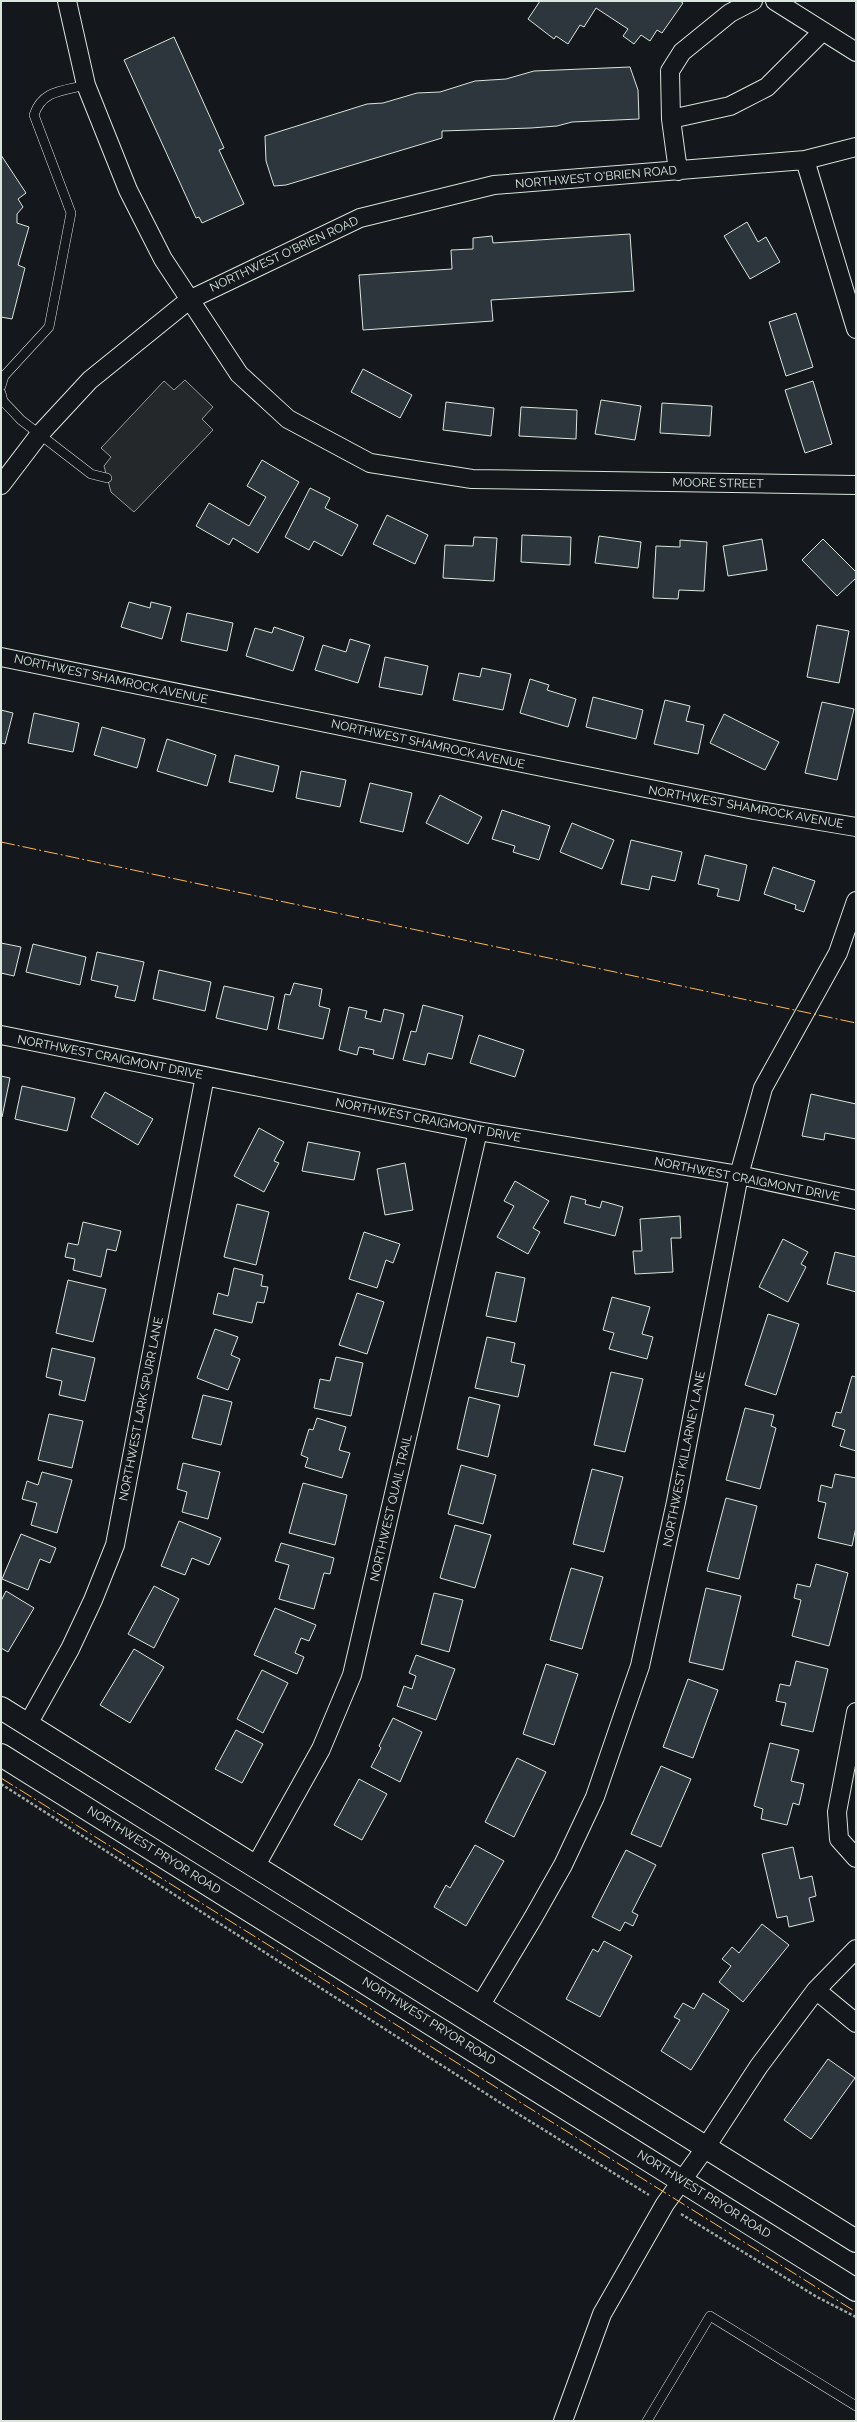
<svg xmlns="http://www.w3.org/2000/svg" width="857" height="2422" viewBox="0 0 857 2422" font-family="Raleway,sans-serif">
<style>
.parking{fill:#24282b;stroke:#939e99}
.building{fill:#2c363c;stroke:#d8e6dc}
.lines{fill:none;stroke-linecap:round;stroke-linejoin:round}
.lane-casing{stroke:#d8e6dc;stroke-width:10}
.street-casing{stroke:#d8e6dc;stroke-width:20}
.secondary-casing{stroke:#d8e6dc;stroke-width:24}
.path{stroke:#9da8a2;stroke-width:2.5;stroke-dasharray:3 2;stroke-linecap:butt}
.lane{stroke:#14181c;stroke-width:9}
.street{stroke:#14181c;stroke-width:18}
.secondary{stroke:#14181c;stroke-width:22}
.power{stroke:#ffb74d;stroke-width:1;stroke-dasharray:14 3 2 3;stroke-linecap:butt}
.labels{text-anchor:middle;stroke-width:3;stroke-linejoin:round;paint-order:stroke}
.street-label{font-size:12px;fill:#d8e6dc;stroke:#14181c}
</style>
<rect width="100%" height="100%" fill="#14181c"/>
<path class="parking" d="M185 380 213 407 202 419 213 430 134 512 111 492 104 466 111 457 101 448 164 381 174 390Z"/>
<path class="building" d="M540 1H680L683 3 662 33 657 30 650 41 641 35 634 44 623 36 628 29 596 8 584 27 580 25 568 44 556 36 554 39 528 19Z
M174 37 224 148 219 150 244 204 202 223 199 217 196 218 124 60Z
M630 67 638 90 639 119 572 122 557 126 531 128 442 131V138L286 185 274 186 266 161 265 136 367 104 383 103 417 93 440 92 475 81 506 79 534 71Z
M1 155 26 193 18 199 23 207 17 214V223L29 227 18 265 25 268 12 319 1 317Z
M747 222 758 242 766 237 780 262 750 279 724 236Z
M630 234 634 291 491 300 493 321 363 330 359 275 452 269 451 250 473 249V238L492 236 493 243Z
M796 313 813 367 786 376 769 322Z
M363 369 412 395 400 418 351 392Z
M813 381 832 444 805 453 785 390Z
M601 400 641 406 635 440 595 434Z
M446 402 494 408 491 436 443 430Z
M662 403 712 406 710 436 660 433Z
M521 407 577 410 576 439 519 436Z
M262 460 299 482 258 553 233 538 229 545 196 526 209 503 249 526 266 497 247 486Z
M310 488 330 498 325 508 358 525 342 556 314 541 309 550 285 537Z
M387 515 428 535 415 564 373 544Z
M522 535 571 537 570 565 521 562Z
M599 536 641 542 638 568 595 563Z
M474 537 497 538 494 581 443 578 445 545 473 546Z
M762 539 767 570 728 576 723 546Z
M823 539 856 572V578L837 596 802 560Z
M680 540 707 542 704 591 679 590 678 599 653 598 656 546 680 547Z
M129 602 150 608 151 602 171 607 162 639 121 627Z
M187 613 233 623 227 651 181 641Z
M817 625 849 631 839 683 807 677Z
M274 627 304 637 293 671 246 656 255 628 272 633Z
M350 639 370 645 358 683 315 670 323 645 346 652Z
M385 657 428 666 422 695 379 687Z
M482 668 511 674 503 710 453 700 459 673 480 677Z
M530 679 549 685 547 690 576 699 568 727 520 713Z
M593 697 643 710 636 739 586 727Z
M665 700 690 706 686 721 704 725 698 754 654 744Z
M822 702 854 709 837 780 805 773Z
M1 710 13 713 5 744 1 743Z
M34 713 79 723 73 752 28 743Z
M724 714 779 742 765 770 710 743Z
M102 727 145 739 137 768 94 755Z
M167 739 216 755 207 786 157 771Z
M235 755 279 766 273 792 229 782Z
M301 771 346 780 340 807 296 798Z
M370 783 412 793 403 832 360 822Z
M440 795 482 817 468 844 426 823Z
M502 810 550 826 539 860 513 852 515 846 492 839Z
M572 823 614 840 602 869 560 852Z
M631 840 682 852 675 881 652 876 649 890 621 884Z
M705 855 747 865 739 901 717 896 719 889 698 884Z
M773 867 815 881 804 912 795 909 796 905 764 894Z
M1 943 21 947 14 976 1 973Z
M33 944 86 957 80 985 26 972Z
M97 952 144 962 135 1001 115 997 118 986 91 980Z
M159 970 211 982 205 1011 153 999Z
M294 983 322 989 319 1006 330 1009 323 1039 278 1029 285 994 290 995Z
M224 986 274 997 267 1030 216 1018Z
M423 1005 463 1016 452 1059 428 1053 425 1065 403 1060 411 1031 416 1032Z
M349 1007 367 1011 365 1018 381 1022 384 1009 404 1014 393 1059 373 1054 374 1050 359 1047 357 1055 339 1050Z
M479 1035 524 1050 515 1077 470 1063Z
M1 1076 10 1078 2 1117 1 1116Z
M22 1086 75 1098 67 1131 15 1119Z
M105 1092 153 1119 138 1145 91 1117Z
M811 1094 856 1104V1139L825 1133 824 1140 802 1136Z
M259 1128 284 1142 274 1161 279 1163 264 1192 234 1176Z
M308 1142 360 1152 354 1180 302 1171Z
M405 1163 413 1210 385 1215 377 1169Z
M515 1181 549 1201 533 1228 540 1232 528 1254 497 1237 514 1206 504 1201Z
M571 1196 586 1200 585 1204 600 1208 602 1201 623 1207 615 1236 564 1223Z
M237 1204 269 1212 256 1265 224 1257Z
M680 1216 681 1238H671L673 1272 635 1274 633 1251H642L640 1219Z
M83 1222 121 1231 116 1251 107 1249 101 1277 73 1270 75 1259 65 1257 68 1243 78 1245Z
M364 1232 400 1244 393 1263 386 1260 377 1288 349 1279Z
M783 1239 808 1252 801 1264 806 1267 788 1302 759 1287Z
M835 1252 856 1257V1292L827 1284Z
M234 1268 263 1275 261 1286 268 1287 264 1303 257 1302 252 1323 213 1314 218 1293 228 1296Z
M496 1272 525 1278 516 1322 486 1316Z
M68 1280 106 1289 93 1342 56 1333Z
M357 1293 384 1302 367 1354 339 1345Z
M612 1297 650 1307 642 1334 653 1337 647 1359 609 1349 614 1333 603 1330Z
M768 1314 799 1324 776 1395 745 1385Z
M215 1329 238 1337 231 1355 240 1359 228 1390 197 1378Z
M487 1337 515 1343 511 1362 525 1365 518 1397 475 1388Z
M52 1348 95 1358 85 1401 59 1395 62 1381 46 1377Z
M336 1357 363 1363 351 1416 314 1408 320 1379 330 1381Z
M611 1372 643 1379 625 1452 594 1445Z
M852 1376 856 1377V1451L840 1446 845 1430 832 1426 836 1412 841 1413Z
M203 1395 232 1402 221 1445 192 1438Z
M469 1397 500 1405 488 1457 457 1449Z
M745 1408 774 1415 771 1426 776 1428 760 1489 726 1480Z
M49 1414 83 1421 72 1468 38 1460Z
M317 1418 346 1427 339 1450 350 1453 342 1478 305 1467 308 1458 301 1455 309 1429 313 1430Z
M183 1463 220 1472 208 1519 182 1512 187 1492 177 1489Z
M461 1465 496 1475 483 1524 448 1514Z
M592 1469 623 1477 604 1552 573 1544Z
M42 1472 72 1480 57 1533 31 1525 37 1503 22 1499 27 1481 38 1485Z
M835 1474 856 1478V1527L852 1546 818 1538 826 1503 818 1501 821 1485 832 1488Z
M303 1483 347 1495 335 1545 289 1533Z
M726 1498 757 1506 739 1579 707 1571Z
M179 1521 221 1538 209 1565 192 1558 185 1575 161 1566Z
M455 1525 491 1535 475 1588 440 1578Z
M21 1534 56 1548 50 1563 40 1559 28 1590 2 1579Z
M281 1543 334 1558 330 1574 324 1573 314 1609 279 1599 289 1565 275 1561Z
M816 1564 848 1573 829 1646 792 1636 801 1600 794 1598 797 1584 810 1587Z
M571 1568 603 1577 582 1649 550 1640Z
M154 1586 179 1599 154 1648 128 1634Z
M706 1588 741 1596 723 1670 689 1662Z
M6 1591 34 1608 8 1652 1 1648V1601Z
M434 1593 463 1600 449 1652 421 1644Z
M275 1608 316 1625 309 1641 301 1638 295 1653 304 1657 297 1674 254 1655Z
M134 1649 164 1667 130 1723 100 1705Z
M416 1655 455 1669 436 1720 397 1706 404 1686 412 1689 416 1676 409 1673Z
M796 1661 828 1669 813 1732 781 1725 786 1703 776 1701 780 1684 790 1686Z
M546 1664 578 1674 554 1745 523 1734Z
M262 1670 288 1683 263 1733 237 1719Z
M688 1679 718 1690 693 1758 663 1747Z
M393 1718 422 1732 400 1782 371 1767 381 1748 379 1746Z
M236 1730 263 1744 242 1783 215 1769Z
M770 1743 799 1750 791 1781 804 1784 799 1805 793 1803 787 1825 761 1819 763 1809 754 1806Z
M517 1758 546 1772 514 1837 485 1822Z
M661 1766 691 1779 661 1847 631 1834Z
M359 1779 387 1794 362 1840 334 1825Z
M475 1845 504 1861 466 1926 434 1907 446 1885 450 1888Z
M793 1847 800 1879 812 1876 816 1896 809 1898 814 1921 789 1927 787 1916 777 1918 762 1854Z
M626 1850 656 1865 632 1912 638 1915 633 1926 625 1922 620 1931 592 1917Z
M762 1924 789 1945 743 2002 719 1982 731 1966 722 1959 732 1947 739 1953Z
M604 1941 632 1956 600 2017 566 1999 593 1949 598 1952Z
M703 1993 729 2010 691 2070 661 2051 680 2020 674 2017 683 2003 694 2009Z
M828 2059 855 2078 811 2139 784 2120Z"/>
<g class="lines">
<g class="lane-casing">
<path id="lane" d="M1 386 4 376 49 327 71 213 34 115C42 90 63 91 86 85
M1 393 3 401 21 420 91 474 107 478
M647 2421 710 2316 856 2406"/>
</g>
<g class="street-casing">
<path id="street" d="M67 1 86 85 128 190 163 259 239 374 288 419 370 463 472 479 856 485
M775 1 856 52
M671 119 730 106 767 87 823 31
M805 160 856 329
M678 171 671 119 670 71 682 52 730 13 753 1
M1 485 39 435 90 380 189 300 360 218 494 185 805 160 856 147
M1 657 754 810 856 827
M1 1035 478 1131 739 1175 856 1200
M856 1712 837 1812 839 1839 856 1858
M28 1724 70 1649 93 1600 115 1545 205 1076
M255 1867 321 1749 352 1675 478 1131
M816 1990 856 2023
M480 2006 533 1918 563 1865 595 1797 640 1666 676 1502 739 1175 763 1088 838 953 856 901
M563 2421 602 2314 665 2204 706 2147 759 2066 816 1990 856 1949"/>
</g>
<g class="secondary-casing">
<path id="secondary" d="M1 1708 856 2241
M1 1755 856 2290"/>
</g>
<path class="path" d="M1 1784 507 2107 649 2195
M681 2214 817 2297 856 2317"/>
<use href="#lane" class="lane"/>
<use href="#street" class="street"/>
<use href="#secondary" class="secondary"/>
<path class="power" d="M1 842 856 1023
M1 1778 856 2312"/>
</g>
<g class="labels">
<g class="street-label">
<text transform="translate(596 177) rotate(-5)" y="4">NORTHWEST O'BRIEN ROAD</text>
<text transform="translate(284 254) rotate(-25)" y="4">NORTHWEST O'BRIEN ROAD</text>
<text transform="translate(718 483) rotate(1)" y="4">MOORE STREET</text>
<text transform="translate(111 679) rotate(12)" y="4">NORTHWEST SHAMROCK AVENUE</text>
<text transform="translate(428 744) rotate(12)" y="4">NORTHWEST SHAMROCK AVENUE</text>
<text transform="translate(746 807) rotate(10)" y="4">NORTHWEST SHAMROCK AVENUE</text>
<text transform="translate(110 1057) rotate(11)" y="4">NORTHWEST CRAIGMONT DRIVE</text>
<text transform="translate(428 1120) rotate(11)" y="4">NORTHWEST CRAIGMONT DRIVE</text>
<text transform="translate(747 1179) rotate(11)" y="4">NORTHWEST CRAIGMONT DRIVE</text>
<text transform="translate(141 1409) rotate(-79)" y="4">NORTHWEST LARK SPURR LANE</text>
<text transform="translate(684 1459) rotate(-79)" y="4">NORTHWEST KILLARNEY LANE</text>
<text transform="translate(391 1508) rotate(-77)" y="4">NORTHWEST QUAIL TRAIL</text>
<text transform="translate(154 1850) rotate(32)" y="4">NORTHWEST PRYOR ROAD</text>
<text transform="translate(429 2021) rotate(32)" y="4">NORTHWEST PRYOR ROAD</text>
<text transform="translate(704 2194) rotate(32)" y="4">NORTHWEST PRYOR ROAD</text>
</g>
</g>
<rect width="857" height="2422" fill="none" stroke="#d8e6dc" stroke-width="4"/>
</svg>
